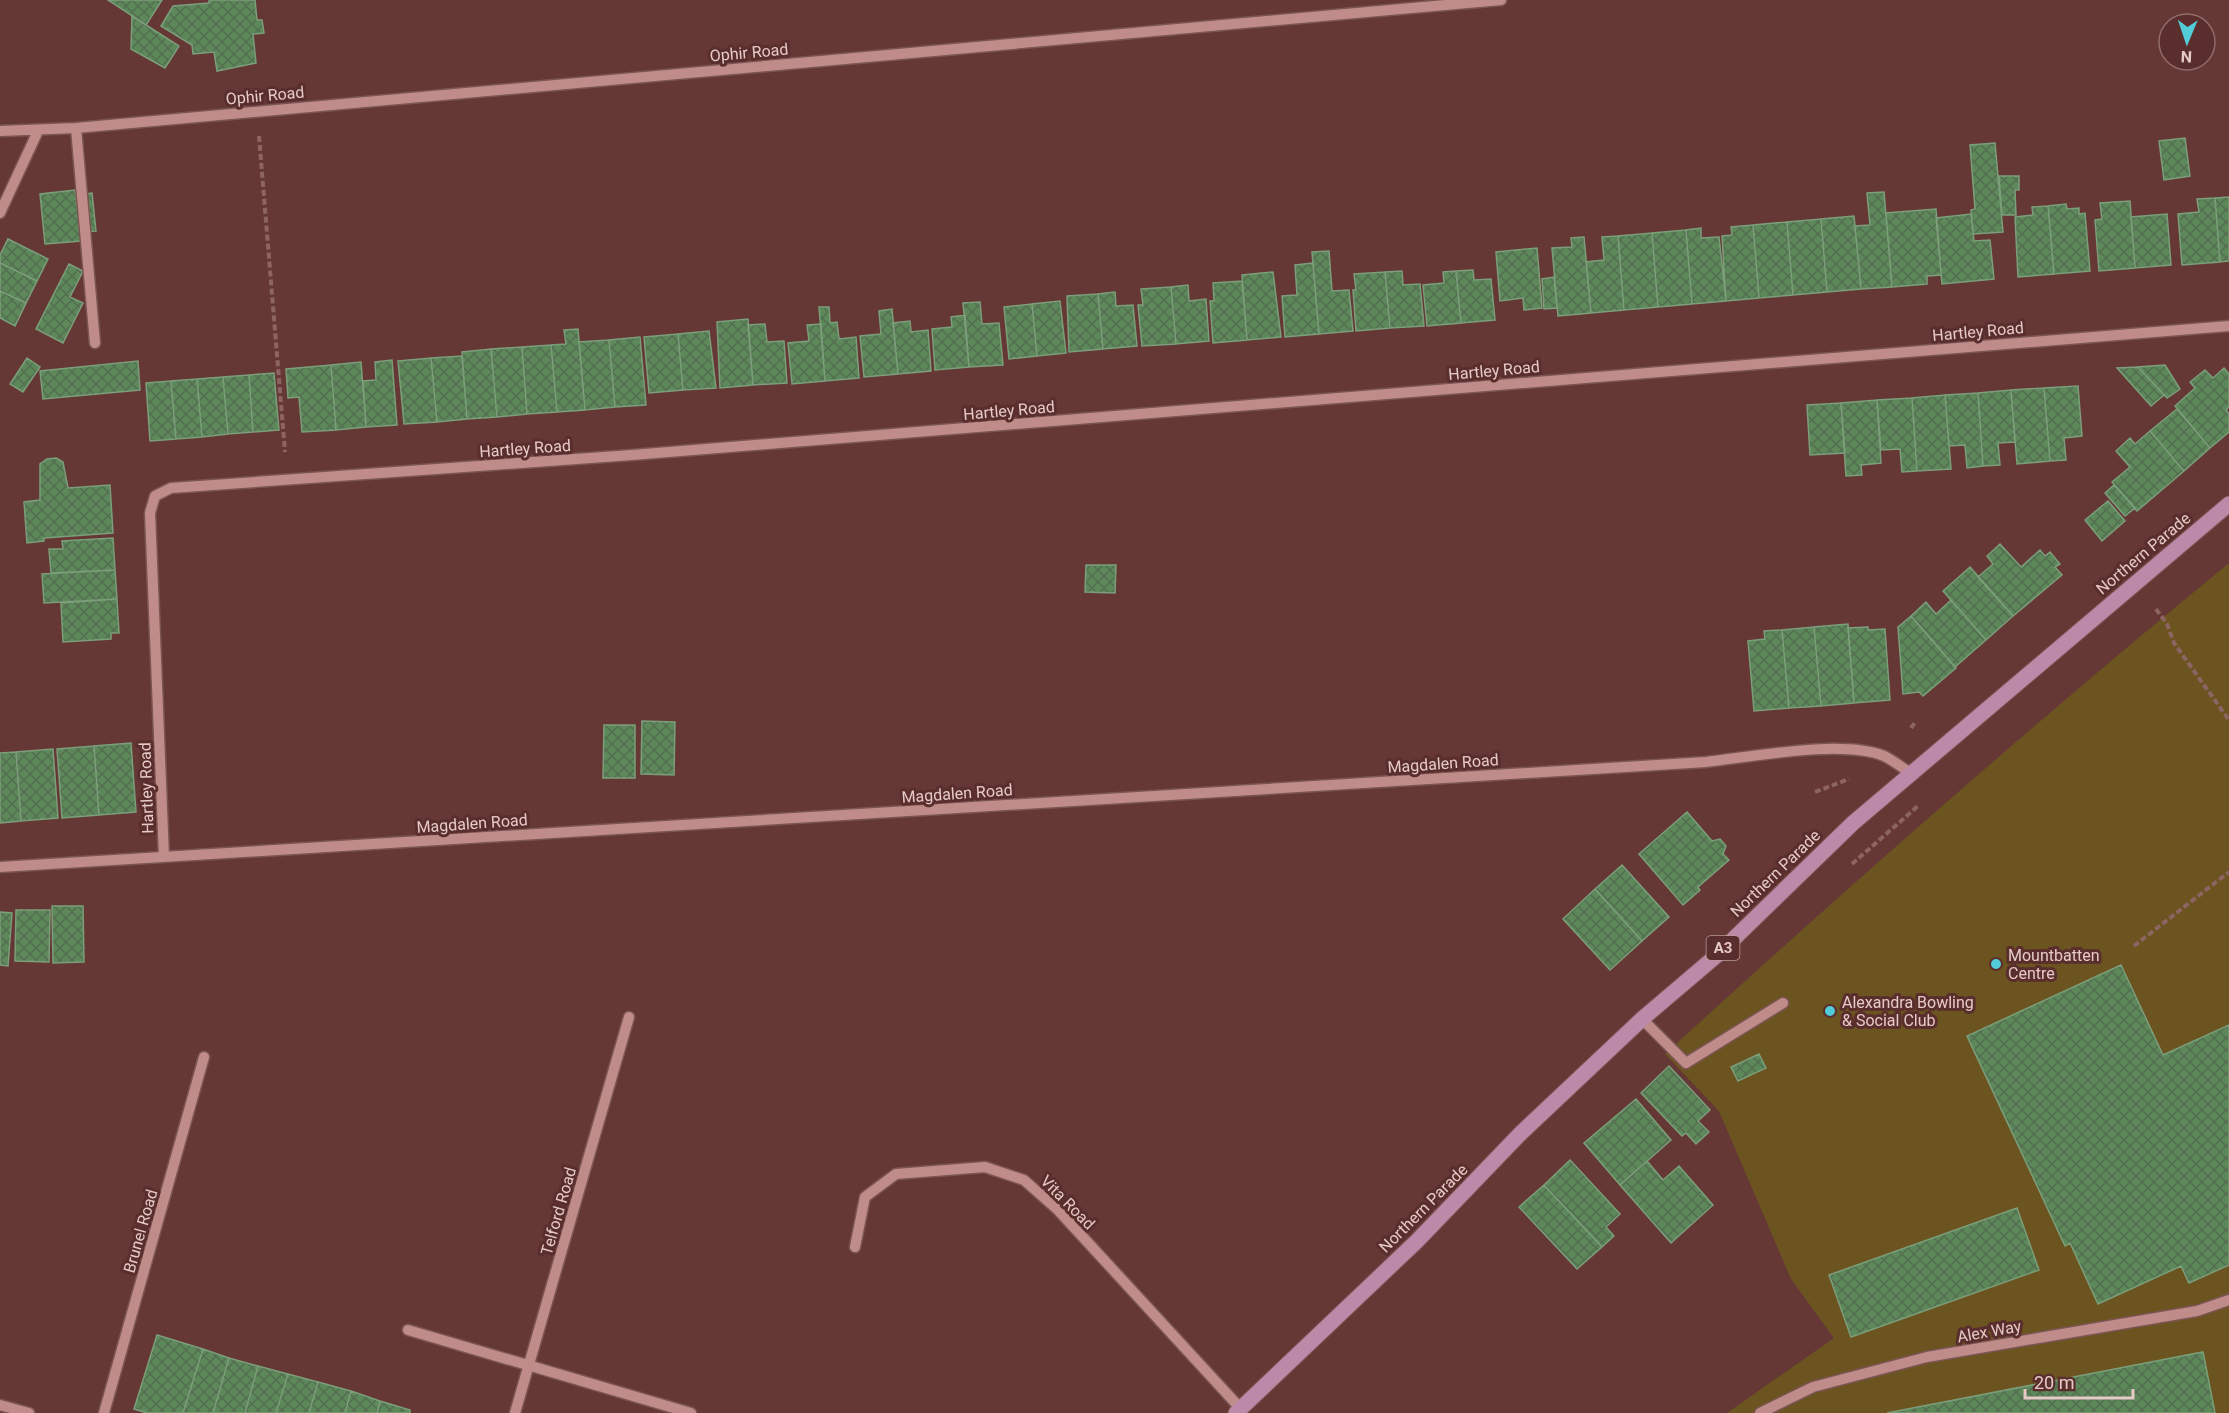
<svg xmlns="http://www.w3.org/2000/svg" width="2229" height="1413" viewBox="0 0 2229 1413" font-family="Roboto,sans-serif">
<style>
.pitch{fill:#6c5421}
.building{fill:url(#building-cross-hatch);stroke:#7c9e7a;stroke-width:1.5}
.lines{fill:none;stroke-linecap:round;stroke-linejoin:round}
.minor-casing{stroke:#7b5553;stroke-width:13}
.major-casing{stroke:#7b5553;stroke-width:17}
.path{stroke:#8c6562;stroke-width:4;stroke-dasharray:6 3;stroke-linecap:butt}
.minor{stroke:#c08c89;stroke-width:10}
.major{stroke:#bc89a9;stroke-width:15}
.poi-dot{fill:#52ccd6;stroke:#592e2c;stroke-width:2}
.labels{text-anchor:middle;stroke-width:6;stroke-linejoin:round;paint-order:stroke}
.shield{fill:#592e2c;stroke:#bc9b98;stroke-width:1.5}
.shield-label{font-size:15px;font-weight:bold;fill:#e6cac7}
.street-label{font-size:16px;fill:#e6cac7;stroke:#592e2c}
.poi-label{font-size:16px;fill:#e6cac7;stroke:#592e2c;text-anchor:start}
</style>
<defs>
<pattern id="building-cross-hatch" width="8" height="8" patternUnits="userSpaceOnUse" patternTransform="scale(1.5)"><rect width="8" height="8" fill="#5c885a"/><path d="M0 0l8 8M0 8l8-8" fill="none" stroke="#546e50"/></pattern>
</defs>
<rect width="100%" height="100%" fill="#653836"/>
<path class="pitch" d="M2229 563V1413H1727L1834 1338 1791 1279 1719 1111 1665 1054C1849 886 2036 721 2229 563Z"/>
<path class="building" d="M108 0H162L146 25Z
M209 0H255L257 20H262L264 33 253 34 256 63 217 71 214 52 193 54 192 45 161 26 173 6 209 3Z
M132 16 179 46 165 68 131 49Z
M2185 138 2190 176 2164 180 2159 141Z
M1995 143 2003 232 1973 234 1971 210 1975 209 1970 145Z
M1999 176H2019V190H2015L2016 215H2002Z
M75 190 81 241 45 244 40 194Z
M1884 192 1892 287 1861 289 1855 226 1870 225 1867 193Z
M92 193 96 231 80 232 76 195Z
M2229 197V261L2220 262 2215 198Z
M2215 198 2220 262 2182 265 2178 214 2199 212 2197 199Z
M2130 201 2135 268 2099 271 2095 220 2102 219 2100 203Z
M2066 204 2067 209 2079 208V214L2085 213 2090 271 2054 274 2048 206Z
M2048 206 2054 274 2018 277 2015 217 2033 215 2032 207Z
M1936 209 1941 275 1927 276V284L1892 287 1886 213Z
M1971 214 1974 241 1990 240 1994 279 1942 284 1936 218Z
M2167 214 2171 265 2135 268 2131 217Z
M1854 216 1861 289 1827 292 1821 219Z
M1821 219 1827 292 1793 295 1787 222Z
M1787 222 1793 295 1759 298 1753 225Z
M1753 225 1759 298 1726 301 1722 236 1732 235 1731 227Z
M1701 228V238L1719 237 1726 301 1692 304 1686 230Z
M1686 230 1692 304 1658 307 1652 233Z
M1652 233 1658 307 1624 310 1618 236Z
M1618 236 1624 310 1591 313 1586 262 1604 260 1602 237Z
M1584 237 1591 313 1558 316 1552 248 1572 247 1571 238Z
M8 239 48 259 37 281 0 263V255Z
M1537 248 1542 308 1524 310 1523 298 1500 301 1496 252Z
M1329 251 1332 291 1349 290 1353 331 1319 334 1312 252Z
M0 263 37 281 26 303 0 291Z
M1313 263 1319 334 1285 337 1282 296 1297 295 1295 265Z
M69 264 83 271 70 297 83 303 63 343 36 329Z
M1473 270 1474 280 1491 279 1495 320 1461 323 1456 271Z
M1402 271 1403 285 1420 284 1424 326 1390 328 1385 272Z
M1456 271 1461 323 1427 326 1423 285 1444 283 1443 272Z
M1273 272 1281 337 1247 340 1242 275Z
M1385 272 1390 328 1356 331 1353 290H1356L1354 274Z
M1554 277 1557 308 1544 309 1542 279Z
M1242 281 1247 340 1213 343 1210 301H1214L1213 283Z
M1188 285 1189 301 1206 299 1209 341 1176 344 1171 287Z
M1171 287 1176 344 1142 346 1138 305H1143L1141 289Z
M0 291 26 303 15 326 0 318Z
M1115 292 1116 306 1133 305 1137 346 1103 349 1098 294Z
M1098 294 1103 349 1069 352 1067 296Z
M1060 301 1066 353 1037 356 1032 304Z
M980 302 982 324 999 323 1003 365 969 367 963 303Z
M1032 304 1037 356 1009 359 1004 307Z
M819 307H829L830 323 837 322 839 339 856 337 859 378 825 381Z
M892 309 898 374 864 377 860 336 881 334 879 311Z
M965 315 969 367 935 370 932 329 952 327 951 317Z
M748 319 753 385 720 388 717 322Z
M910 321 911 332 928 330 931 371 898 374 893 323Z
M765 324 767 342 784 341 787 383 753 385 748 325Z
M821 324 825 381 792 384 788 343 809 341 807 325Z
M578 329 585 410 557 412 551 345 566 344 564 330Z
M709 331 716 388 683 390 678 334Z
M678 334 683 390 649 393 644 337Z
M640 337 646 405 615 407 609 340Z
M609 340 615 407 585 410 579 342Z
M551 345 557 412 527 414 522 347Z
M522 347 527 414 497 417 491 349Z
M491 349 497 417 467 419 462 352Z
M462 356 467 419 437 422 431 358Z
M27 358 40 367 23 392 10 384Z
M431 358 437 422 404 424 398 361Z
M392 360 397 425 366 427 363 381 376 380 375 362Z
M138 361 140 390 43 399 40 371Z
M361 362 366 427 336 430 331 365Z
M331 365 336 430 302 432 299 397 288 398 286 369Z
M2165 365 2180 389 2167 398 2138 367Z
M2138 367 2164 395 2151 406 2117 368Z
M2224 368 2229 374V407L2226 410 2229 414V432L2210 448 2175 406 2195 388 2190 382 2205 370 2213 378Z
M274 373 279 430 253 432 249 375Z
M249 375 253 432 228 434 223 377Z
M223 377 228 434 202 437 197 379Z
M197 379 202 437 176 439 171 381Z
M171 381 176 439 150 441 146 383Z
M2078 386 2082 436 2064 438 2066 460 2050 461 2044 388Z
M2044 388 2050 461 2017 464 2011 390Z
M2011 390 2015 442 1998 443 2000 465 1983 466 1978 393Z
M1978 393 1983 466 1967 468 1965 445 1949 446 1945 395Z
M1945 395 1951 469 1917 471 1912 398Z
M1912 398 1917 471 1902 472 1900 449 1881 450 1877 400Z
M1877 400 1881 463 1861 465 1862 475 1846 476 1841 403Z
M1841 403 1845 453 1810 455 1807 405Z
M2177 409 2210 448 2184 471 2150 431Z
M2150 431 2184 471 2137 511 2112 482 2130 467 2116 451 2130 438 2135 444Z
M56 458 63 462 68 488 110 485 113 533 44 538V541L27 543 24 502 40 500V464L47 459Z
M2114 485 2135 508 2125 516 2105 493Z
M2108 501 2125 521 2102 541 2085 520Z
M113 538 115 570 51 573 49 549H63L62 541Z
M2000 544 2021 567 2040 550 2045 556 2050 552 2060 564 2055 567 2062 575 2013 616 1978 577 1993 564 1987 556Z
M1086 565H1116L1115 593 1085 592Z
M1970 567 2013 616 1986 640 1943 591Z
M115 570 117 599 44 603 42 574Z
M117 599 119 633H111V639L63 642 61 603Z
M1951 600 1986 640 1955 667 1911 616 1926 602 1936 614Z
M1911 616 1956 668 1923 696 1919 692 1903 694 1898 627Z
M1848 624 1854 703 1821 706 1814 627Z
M1814 627 1821 706 1789 708 1782 630Z
M1868 627V630L1885 629 1890 700 1854 703 1848 628Z
M1782 630 1789 708 1754 711 1748 641 1765 639 1764 631Z
M642 721 675 722 674 775 641 774Z
M604 725H635V778H603Z
M131 743 136 812 99 815 94 746Z
M94 746 99 815 62 818 57 749Z
M53 749 58 818 21 821 16 752Z
M16 752 21 821 0 823V753Z
M1687 812 1712 841 1720 839 1726 846 1723 854 1729 860 1698 887 1700 890 1683 905 1639 854Z
M1622 865 1669 917 1642 941 1595 889Z
M1595 889 1642 941 1610 970 1563 919Z
M52 906H83L84 962 53 963Z
M16 910H50L49 962 15 961Z
M0 912 12 913 8 966 0 965Z
M2121 965 2163 1055 2229 1025V1265L2189 1283 2181 1266 2098 1304 2070 1243 2065 1246 1967 1036Z
M1759 1054 1766 1068 1738 1081 1731 1067Z
M1669 1066 1710 1110 1698 1121 1709 1132 1696 1144 1686 1133 1682 1136 1641 1093Z
M1636 1099 1671 1140 1620 1185 1584 1143Z
M1570 1160 1620 1214 1606 1227 1614 1236 1602 1247 1544 1185Z
M1647 1161 1663 1180 1679 1166 1713 1205 1671 1243 1620 1185Z
M1544 1185 1602 1247 1577 1269 1519 1207Z
M2017 1208 2039 1270 1851 1337 1829 1275Z
M157 1335 203 1349 183 1413H147L134 1409Z
M203 1349 229 1358 213 1413H183Z
M2203 1352 2215 1413H1887Z
M229 1358 258 1366 245 1413H213Z
M258 1366 288 1374 276 1413H245Z
M288 1374 318 1382 309 1413H276Z
M318 1382 351 1391 345 1413H309Z
M351 1391 380 1401 377 1413H345Z
M380 1401 410 1410V1413H377Z"/>
<g class="lines">
<g class="minor-casing">
<path id="minor" d="M76 128 95 343
M0 131 76 128 1501 0
M0 213 38 131
M164 857 150 513 155 496 171 488 632 455 2229 326
M0 867 1706 762C1751 757 1842 739 1884 756 1893 760 1902 768 1911 773
M1642 1019 1686 1063 1783 1003
M855 1247 865 1197 896 1174 985 1167 1024 1180 1058 1210 1241 1409
M408 1330 691 1413
M0 1405 29 1413
M104 1413 204 1057
M515 1413 629 1017
M1760 1413 1813 1387 1927 1357 2197 1311 2229 1300"/>
</g>
<g class="major-casing">
<path id="major" d="M1236 1413 1417 1241 1521 1133 1642 1019 1716 956 1853 823 2229 504"/>
</g>
<path class="path" d="M259 136 285 452
M2156 609 2167 624 2174 643 2229 720
M1911 728 1916 721
M1815 792 1849 779
M1852 864 1918 806
M2134 946 2229 872"/>
<use href="#minor" class="minor"/>
<use href="#major" class="major"/>
</g>
<g class="poi-dot">
<circle cx="1996" cy="964" r="6"/>
<circle cx="1830" cy="1011" r="6"/>
</g>
<g class="labels">
<rect class="shield" x="1706.5" y="936" width="33" height="24" rx="4.5"/>
<g class="shield-label">
<text x="1723" y="953">A3</text>
</g>
<g class="street-label">
<text transform="translate(749 52) rotate(-5)" y="6">Ophir Road</text>
<text transform="translate(265 95) rotate(-5)" y="6">Ophir Road</text>
<text transform="translate(1978 331) rotate(-5)" y="6">Hartley Road</text>
<text transform="translate(1494 370) rotate(-5)" y="6">Hartley Road</text>
<text transform="translate(1009 410) rotate(-5)" y="6">Hartley Road</text>
<text transform="translate(525 448) rotate(-4)" y="6">Hartley Road</text>
<text transform="translate(2143 553) rotate(-40)" y="6">Northern Parade</text>
<text transform="translate(1443 763) rotate(-4)" y="6">Magdalen Road</text>
<text transform="translate(146 788) rotate(-92)" y="6">Hartley Road</text>
<text transform="translate(957 793) rotate(-4)" y="6">Magdalen Road</text>
<text transform="translate(472 823) rotate(-4)" y="6">Magdalen Road</text>
<text transform="translate(1775 873) rotate(-44)" y="6">Northern Parade</text>
<text transform="translate(1068 1202) rotate(45)" y="6">Vita Road</text>
<text transform="translate(1423 1208) rotate(-45)" y="6">Northern Parade</text>
<text transform="translate(558 1211) rotate(-74)" y="6">Telford Road</text>
<text transform="translate(140 1231) rotate(-74)" y="6">Brunel Road</text>
<text transform="translate(1989 1331) rotate(-10)" y="6">Alex Way</text>
</g>
<g class="poi-label">
<text x="2008" y="961">Mountbatten<tspan x="2008" dy="18">Centre</tspan></text>
<text x="1842" y="1008">Alexandra Bowling<tspan x="1842" dy="18">&amp; Social Club</tspan></text>
</g>
</g>
<g transform="translate(2187 42) rotate(182)"><circle r="28" fill="#592e2c" stroke="#916c6a" stroke-width="1.5"/>
<path d="M0-4.5L10 22L0 15L-10 22Z" fill="#52ccd6"/>
<text y="-9" font-size="16" font-weight="bold" text-anchor="middle" fill="#e6cac7">N</text>
</g>
<path d="M2025 1389v9h108v-9" fill="none" stroke="#e6cac7" stroke-width="3"/>
<text x="2034" y="1389" font-size="18" fill="#e6cac7" stroke="#592e2c" stroke-width="4.5" paint-order="stroke">20 m</text>
</svg>
